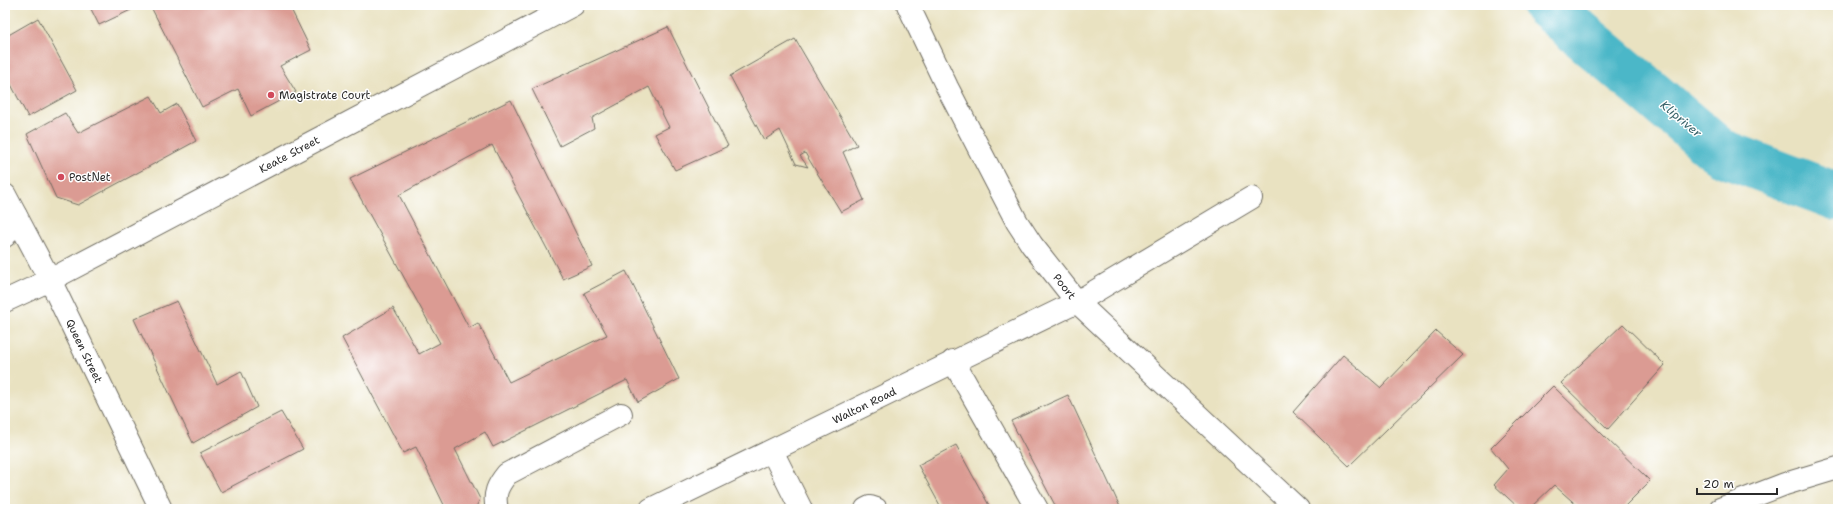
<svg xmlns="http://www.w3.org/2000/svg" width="1843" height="514" viewBox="0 0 1843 514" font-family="'Shantell Sans',sans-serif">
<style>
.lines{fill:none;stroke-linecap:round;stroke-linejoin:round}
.river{stroke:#4bb7c8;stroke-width:48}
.building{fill:#db9b93}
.minor-casing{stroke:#6e6b60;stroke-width:24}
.minor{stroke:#fff;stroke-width:22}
.poi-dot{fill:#d1495b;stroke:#fff;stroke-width:1.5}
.labels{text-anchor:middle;stroke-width:3;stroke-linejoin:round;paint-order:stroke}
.poi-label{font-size:11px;fill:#2b2b2b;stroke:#fff;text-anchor:start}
.street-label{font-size:11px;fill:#2b2b2b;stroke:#fff}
.water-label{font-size:12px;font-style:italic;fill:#38636a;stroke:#fff}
</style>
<rect width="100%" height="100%" fill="#fff"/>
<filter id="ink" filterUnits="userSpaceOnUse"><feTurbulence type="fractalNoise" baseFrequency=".025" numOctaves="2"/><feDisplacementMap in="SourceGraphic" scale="8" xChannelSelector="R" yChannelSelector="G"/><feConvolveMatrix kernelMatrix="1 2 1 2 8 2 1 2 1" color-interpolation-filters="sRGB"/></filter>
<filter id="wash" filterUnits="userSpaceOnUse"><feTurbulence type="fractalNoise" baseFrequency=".012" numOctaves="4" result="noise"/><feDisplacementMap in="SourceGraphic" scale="16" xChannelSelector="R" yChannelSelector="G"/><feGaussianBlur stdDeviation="0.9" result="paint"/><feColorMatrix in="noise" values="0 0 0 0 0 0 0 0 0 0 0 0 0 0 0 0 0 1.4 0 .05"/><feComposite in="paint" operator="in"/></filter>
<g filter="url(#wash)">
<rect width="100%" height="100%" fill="#e9e2c1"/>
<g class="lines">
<path class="river" d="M1546 5 1720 152 1838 197"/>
</g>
<g id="blocks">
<path class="building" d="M89 5H133L135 8 99 25Z
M150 5H289L311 50 280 66 296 92 251 116 238 89 202 107Z
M38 18 77 90 28 117 5 73V37Z
M668 27 728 146 675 170 655 134 669 127 649 87 592 118 594 128 560 146 532 89Z
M795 39 857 145 843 152 864 200 841 212 805 153 800 156 808 167 796 164 780 130 764 140 730 76Z
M151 96 161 113 177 104 196 141 78 205 56 198 27 134 65 113 78 133Z
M511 100 592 266 563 279 492 145 399 195 469 328 478 323 509 382 607 335 584 293 626 271 679 379 638 402 627 380 493 447 485 432 455 449 480 499 475 509H446L416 447 403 453 342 338 393 308 419 354 440 343 350 179Z
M177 301 217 384 241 371 257 407 193 443 134 319Z
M1623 324 1665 365 1608 429 1561 383Z
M1436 331 1463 355 1349 466 1293 412 1343 355 1381 388Z
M1553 386 1650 481 1622 509H1581L1554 485 1529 509H1520L1494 485 1508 469 1491 448Z
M1068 395 1121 509H1057L1011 421Z
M281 412 303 449 221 492 200 453Z
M956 445 991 509H942L918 465Z"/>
</g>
</g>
<g filter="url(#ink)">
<use href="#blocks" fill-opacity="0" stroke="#6e6b60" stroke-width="1"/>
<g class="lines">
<g class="minor-casing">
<g id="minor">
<path id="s1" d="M908 5 947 87 1017 222 1032 245 1077 302 1298 509"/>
<path id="s2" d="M5 195 50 280 161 509"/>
<path d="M5 236 16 216"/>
<path id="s3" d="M5 301 50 280 573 5"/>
<path d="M953 361 1037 509"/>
<path d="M772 451 801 509"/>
<path d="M497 509C493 494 498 485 507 474L621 414"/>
<path id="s4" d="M651 509 1077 302 1251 198"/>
<path d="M866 509 870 507 876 509"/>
<path d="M1720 509 1785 484 1838 468"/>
</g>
</g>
<use href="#minor" class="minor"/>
</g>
</g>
<g class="poi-dot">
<circle cx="271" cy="95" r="4"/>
<circle cx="61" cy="177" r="4"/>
</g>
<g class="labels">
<g class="poi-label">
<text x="279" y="99">Magistrate Court</text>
<text x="69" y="181">PostNet</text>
</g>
<g class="street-label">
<text dy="4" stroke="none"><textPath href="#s3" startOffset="320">Keate Street</textPath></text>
<text dy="4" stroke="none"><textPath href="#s1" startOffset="323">Poort</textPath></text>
<text dy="4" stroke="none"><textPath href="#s2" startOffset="175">Queen Street</textPath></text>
<text dy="4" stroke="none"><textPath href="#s4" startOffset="237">Walton Road</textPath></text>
</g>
<g class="water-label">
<text transform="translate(1681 119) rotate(40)" y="4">Klipriver</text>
</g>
</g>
<rect width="1843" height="514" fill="none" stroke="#fff" stroke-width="20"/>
<path d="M1697 488v6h80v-6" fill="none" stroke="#2b2b2b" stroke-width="2"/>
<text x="1703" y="488" font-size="12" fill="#2b2b2b" stroke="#ffffff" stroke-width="3" paint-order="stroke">20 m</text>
</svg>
